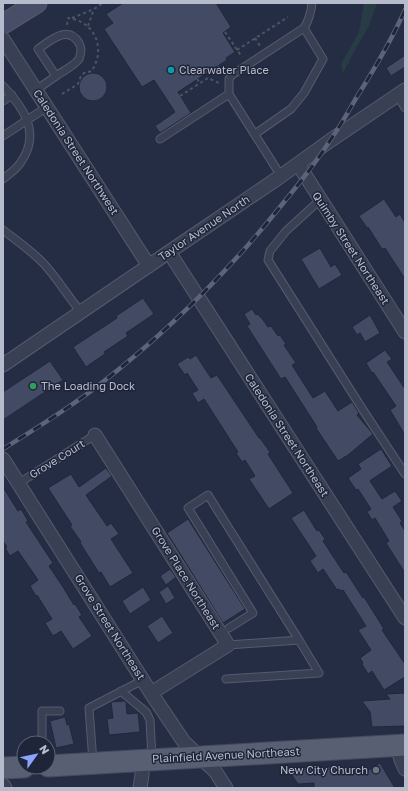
<svg xmlns="http://www.w3.org/2000/svg" width="408" height="791" viewBox="0 0 408 791" font-family="'Golos Text',sans-serif">
<style>
.green{fill:#283c45}
.building{fill:#424a64;stroke:#21273b}
.lines{fill:none;stroke-linecap:round;stroke-linejoin:round}
.service-casing{stroke:#555b6e;stroke-width:9}
.minor-casing{stroke:#555b6e;stroke-width:15}
.secondary-casing{stroke:#555b6e;stroke-width:21}
.primary-casing{stroke:#44495d;stroke-width:23}
.path{stroke:#465961;stroke-width:2;stroke-dasharray:3 3;stroke-linecap:butt}
.service{stroke:#3a4053;stroke-width:7}
.minor{stroke:#3a4053;stroke-width:13}
.secondary{stroke:#484e67;stroke-width:19}
.primary{stroke:#585f73;stroke-width:21}
.rail-casing{stroke:#5c637a;stroke-width:4.5}
.rail{stroke:#1f2539;stroke-width:3;stroke-dasharray:9;stroke-linecap:butt}
.culture-dot{fill:#0f9aa8;stroke:#1f2539;stroke-width:1.5}
.leisure-dot{fill:#2e9e5b;stroke:#1f2539;stroke-width:1.5}
.worship-dot{fill:#6b7280;stroke:#1f2539;stroke-width:1.5}
.labels{text-anchor:middle;stroke-width:3;stroke-linejoin:round;paint-order:stroke}
.poi-label{font-size:11px;fill:#b7bccd;stroke:#1f2539;text-anchor:start}
.street-label{font-size:11px;fill:#b7bccd;stroke:#1f2539}
</style>
<rect width="100%" height="100%" fill="#252d44"/>
<path class="green" d="M364 3H377L369 26 356 48 343 73 341 64 359 32Z"/>
<path class="building" d="M123 3H216L231 27 223 33 235 52 226 58 227 60 178 92 191 113 160 133 155 126 175 112 154 80 142 87 104 29 113 23 106 14Z
M405 55V67L391 76 386 68Z
M79 87a14 14 0 1 1 28 0a14 14 0 1 1-28 0Z
M384 199 396 217 400 214 405 223V279L385 248 382 249 368 227 367 228 359 216Z
M320 248 331 267 335 264 342 275 319 289 301 259Z
M143 298 154 314 126 333 128 336 104 352 105 354 86 367 73 347 117 318 116 316Z
M252 309 256 315 258 314 260 317H261L268 327 271 326 278 336 280 335 286 344 284 345 296 363 292 365 313 398 325 391 338 411 352 402 359 413 357 415 373 434 348 455 338 461 316 428 317 427 285 377 281 379 247 326 250 324 244 314Z
M370 315 380 333 365 342 360 333 357 335 352 327Z
M385 350 392 359 387 362 405 389V435L390 410 396 406 373 372 372 373 366 363Z
M196 355 211 378 217 375 259 438H260L270 452 268 454 293 493 269 509 249 479 255 476 245 460 242 462 236 453 238 452 204 399 198 403 192 393 198 390 187 373 185 375 177 364 188 357 190 359Z
M50 361 63 380 3 420V392Z
M381 449 392 466 371 480 370 481 382 499 395 491 402 501 393 507 402 521 400 523 405 531V573L386 543 389 541 375 518 372 520 367 512 371 509 358 489 356 490 348 478 361 469 358 464Z
M106 468 112 476 86 495 107 526 111 523 119 534 111 539 133 573 110 587 101 572 99 573 87 554 80 543 81 542 70 526 72 525 48 488 71 474 79 487Z
M3 487 18 511 21 509 28 521 26 522 53 563 49 566 63 587 74 605 75 604 82 615 79 617 92 636 73 649 61 631 53 636 45 623 52 619 37 595 36 596 30 586 38 580 18 551 10 556 5 548 7 547 3 541Z
M304 510 317 531 319 530 325 539 323 541 344 573 346 572 363 598 364 597 384 629 382 630 405 664V677L384 690 372 671 368 674 362 664 363 663 360 658 371 650 358 630 366 626 343 590 341 591 339 589 337 590 323 569 318 573 310 561 316 556 291 518Z
M188 519 245 609 223 623 184 560 167 533Z
M170 569 176 577 166 585 160 576Z
M168 586 175 598 166 604 159 592Z
M143 587 151 600 130 614 122 601Z
M162 616 173 633 158 643 147 626Z
M405 693V726L372 727 370 712 362 701 390 699 386 694Z
M125 701 126 702 127 714 138 713 140 732 109 735 107 719 113 718 111 702Z
M65 717 67 725 69 724 74 744 56 748 50 721Z
M380 763 395 788H314V783L298 784 287 768 349 766 354 773H364Z"/>
<g class="lines">
<g class="service-casing">
<path id="service" d="M3 86C24 108 41 133 21 162 17 169 9 174 3 179
M36 90 56 76 38 49C50 41 68 24 79 43 82 48 81 54 79 59 74 66 63 71 56 76
M397 95 405 108
M3 101 12 95
M255 134 291 109 304 93 323 59 304 28
M3 136 47 107
M160 139 229 94
M281 176 229 94V79L232 75 304 28C309 20 311 13 312 3
M320 200 286 231 270 251 268 260 363 410 405 474
M3 230C17 241 32 251 44 264 58 279 68 297 81 312
M19 483 95 435
M228 645 299 640 208 495 188 508 253 613 229 628
M226 679 319 673 299 640
M121 691 146 712 150 720 152 758
M42 743V711H60
M93 762 89 708 143 680"/>
</g>
<g class="minor-casing">
<path id="minor" d="M3 39 149 266
M298 164 405 332
M169 252 405 618
M3 365 169 252 281 176 331 140 405 90
M95 435 228 645 151 693
M3 459 151 693 184 742 215 771 226 788
M397 745 401 760 405 769
M3 785 5 788
M140 788 142 775V760"/>
</g>
<g class="secondary-casing">
<path id="secondary" d="M3 24 37 3"/>
</g>
<g class="primary-casing">
<path id="primary" d="M48 766 405 745
M3 768 24 767"/>
</g>
<path class="path" d="M72 18 94 9 103 3
M88 26 94 9
M225 32 242 57
M255 38 260 46
M237 50 288 17
M218 66 223 73
M197 79 200 83
M62 94 78 84 81 76 84 73 92 71C95 65 98 59 98 52 99 34 86 20 68 18L67 25
M180 96 208 78 219 83"/>
<use href="#service" class="service"/>
<use href="#minor" class="minor"/>
<use href="#secondary" class="secondary"/>
<use href="#primary" class="primary"/>
<g class="rail-casing">
<path id="rail" d="M3 449C35 429 68 409 99 385 166 333 227 273 280 207 298 185 316 163 331 139 341 125 349 110 358 95 375 68 392 39 405 10"/>
</g>
<use href="#rail" class="rail"/>
</g>
<circle class="culture-dot" cx="171" cy="70" r="4"/>
<circle class="leisure-dot" cx="33" cy="386" r="4"/>
<circle class="worship-dot" cx="376" cy="770" r="4"/>
<g class="labels">
<g class="poi-label">
<text x="179" y="74">Clearwater Place</text>
<text x="41" y="390">The Loading Dock</text>
<text x="368" y="774" text-anchor="end">New City Church</text>
</g>
<g class="street-label">
<text transform="translate(76 152) rotate(57)" y="4">Caledonia Street Northwest</text>
<text transform="translate(204 228) rotate(-34)" y="4">Taylor Avenue North</text>
<text transform="translate(351 248) rotate(57)" y="4">Quimby Street Northeast</text>
<text transform="translate(287 435) rotate(57)" y="4">Caledonia Street Northeast</text>
<text transform="translate(57 459) rotate(-32)" y="4">Grove Court</text>
<text transform="translate(186 578) rotate(58)" y="4">Grove Place Northeast</text>
<text transform="translate(110 627) rotate(58)" y="4">Grove Street Northeast</text>
<text transform="translate(226 755) rotate(-3)" y="4">Plainfield Avenue Northeast</text>
</g>
</g>
<rect width="408" height="791" fill="none" stroke="#b7bccd" stroke-width="8"/>
<g transform="translate(36 755) rotate(57)"><circle r="19" fill="#1f2539" stroke="#5c6174"/>
<path d="M0-3L7 15L0 10L-7 15Z" fill="#8ca4fd"/>
<text y="-6" font-size="11" font-weight="bold" text-anchor="middle" fill="#b7bccd">N</text>
</g>
</svg>
